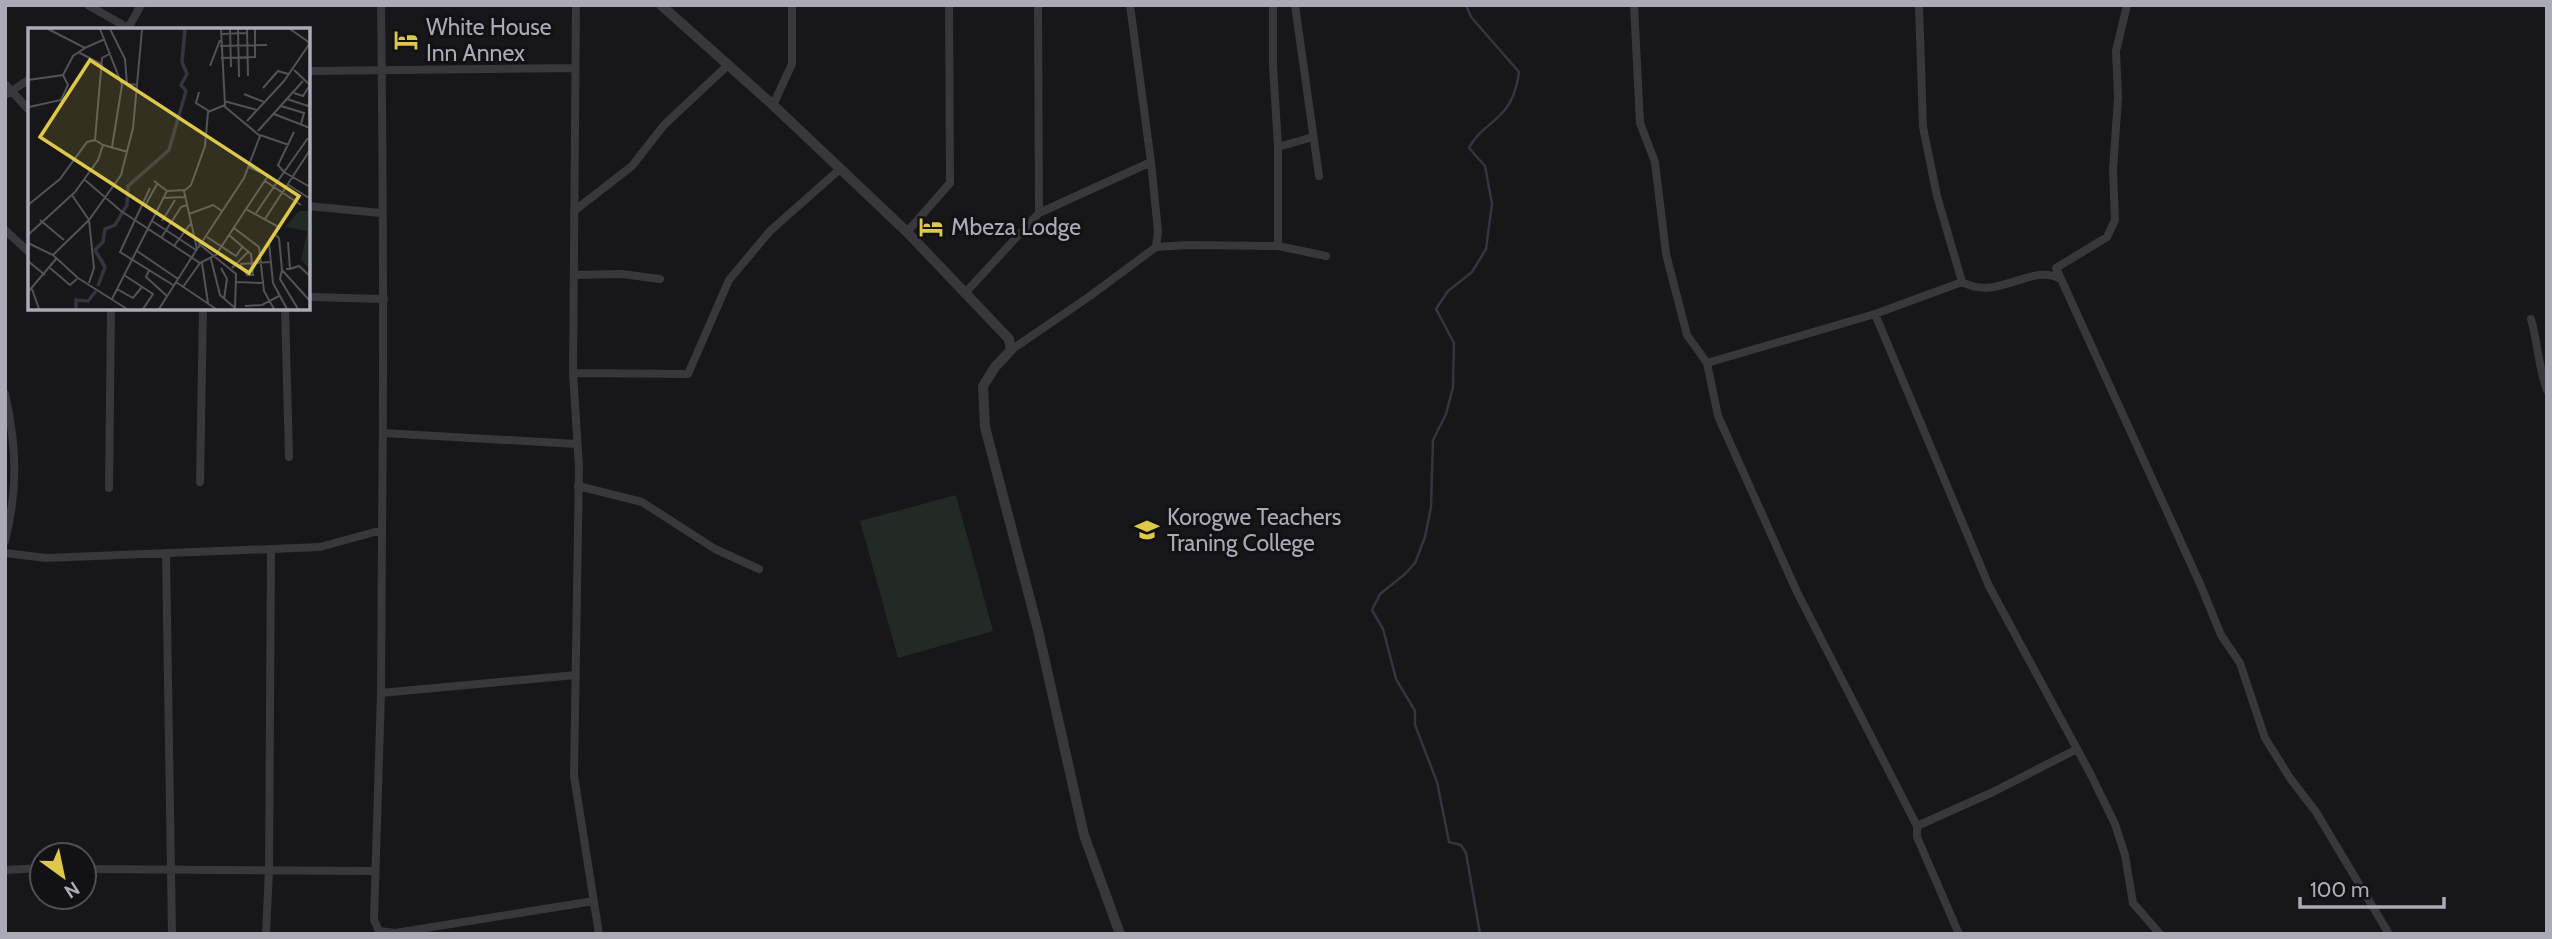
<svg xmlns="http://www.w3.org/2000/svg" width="2552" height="939" viewBox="0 0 2552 939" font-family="Cabin,sans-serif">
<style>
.green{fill:#232a25}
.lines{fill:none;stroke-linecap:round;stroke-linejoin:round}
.stream{stroke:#31363f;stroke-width:2.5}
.minor{stroke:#38383c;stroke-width:8}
.tertiary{stroke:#38383c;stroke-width:10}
.labels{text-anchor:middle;stroke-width:6;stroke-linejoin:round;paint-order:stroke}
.poi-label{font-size:23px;fill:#aaabb6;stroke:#121113;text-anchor:start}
.inset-river{fill:none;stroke:#31363f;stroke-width:3.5}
.inset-road{fill:none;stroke:#525257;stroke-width:2}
.view{fill:#ddc849;fill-opacity:0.15;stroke:#ddc849;stroke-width:3.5}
.inset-edge{fill:none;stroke:#aaabb6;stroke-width:3.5}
</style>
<rect width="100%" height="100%" fill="#171618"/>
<path class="green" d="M956 495 993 631 898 658 860 521Z"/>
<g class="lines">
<path class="stream" d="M1466 5 1471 17 1519 72C1517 87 1513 103 1501 114 1490 126 1477 132 1469 148L1485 166 1492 204 1486 249 1472 272 1448 291 1436 309 1454 343 1453 387 1446 414 1433 440 1431 507 1425 537 1415 563 1405 574 1380 594 1372 610 1383 629 1396 679 1415 711V725L1437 782 1449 842 1461 845 1466 853 1480 934"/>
<path class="minor" d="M88 5 128 28
M576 5 573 373 579 467 574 776 599 934
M1038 5 1039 213
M1130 5 1151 162 1158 231 1156 247
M1295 5 1319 176
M1634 5 1640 123 1655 162 1666 254 1687 335 1707 363 1718 416 1797 592 1917 826V837L1959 934
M1919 5 1923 127 1937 196 1962 282C2000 302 2030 262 2061 279L2201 586 2221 635 2240 663 2265 738 2290 778 2316 812 2389 934
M1273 6V65L1278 147V246
M127 30 141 5
M308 71 575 68
M5 84 30 111
M5 95 30 79
M773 105 792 64V5
M1278 147 1313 137
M308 206 381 213
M574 211 632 166 664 125 727 66
M5 230 30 253
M907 232 950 183 949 5
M574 275 622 274 660 279
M2061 279 2056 268 2107 237 2115 220 2113 170 2118 98 2116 51 2127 5
M966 292 1039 213 1151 162
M308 297 384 299
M285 308 289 457
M1875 314 1989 586 2090 773 2115 824 2125 855 2133 903 2160 934
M2531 319C2538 343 2538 366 2547 390
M1011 350 1090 296 1156 247 1189 245 1278 246 1326 256
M1707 363 1875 314 1962 282
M573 373 688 374 729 280 770 231 840 169
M5 394C17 447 18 489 5 541
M383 433 577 444
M200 482 203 308
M578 486 642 502 715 549 759 569
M109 488 111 308
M382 530 381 693 374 920 379 931 395 933 594 901
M5 553 46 558 320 547 382 530C384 355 383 180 381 5
M166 553 172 934
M381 693 576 675
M1917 826 1993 792 2077 749
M84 869 375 871
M5 870 42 868
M266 934 269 870 271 549"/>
<path class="tertiary" d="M661 5 773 105 907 232 1009 339 1011 350 995 367 983 386 985 427 1038 630 1084 835 1120 934"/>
</g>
<defs>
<g id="hotel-bare" transform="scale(1.89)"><path d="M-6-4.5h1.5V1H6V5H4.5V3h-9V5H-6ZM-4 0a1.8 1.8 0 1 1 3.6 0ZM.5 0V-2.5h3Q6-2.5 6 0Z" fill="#ddc849" stroke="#121113" stroke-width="2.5" paint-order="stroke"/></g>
<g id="university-bare" transform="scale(1.89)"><path d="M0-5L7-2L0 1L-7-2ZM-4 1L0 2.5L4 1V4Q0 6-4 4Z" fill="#ddc849" stroke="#121113" stroke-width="2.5" paint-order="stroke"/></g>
</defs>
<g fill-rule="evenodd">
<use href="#hotel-bare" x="406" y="40"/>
<use href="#hotel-bare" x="931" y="227"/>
<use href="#university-bare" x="1147" y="530"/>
</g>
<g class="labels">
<g class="poi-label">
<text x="426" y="35">White House<tspan x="426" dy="26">Inn Annex</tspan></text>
<text x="951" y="235">Mbeza Lodge</text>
<text x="1167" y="525">Korogwe Teachers<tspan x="1167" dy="26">Traning College</tspan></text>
</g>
</g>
<g transform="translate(28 28)">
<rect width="282" height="282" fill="#171618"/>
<path d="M271 183H282V241L273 232 279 203 257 199Z" fill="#232a25"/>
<path class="inset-river" d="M70 258 77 239 67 222 75 214 77 201 87 197 99 177 100 158 141 122 158 63 153 57 159 46 154 34 157 1M48 281V272L60 273 68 263"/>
<path class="inset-road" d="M20 1 57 20 77 11M72 1 94 57 84 119M82 1 97 31 99 56 110 57M202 1 203 39M210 1 211 49M219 1 220 48M262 1 282 15M193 6 219 5M192 18 239 17M50 24 75 37M193 30 227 29V1M182 38 192 12M266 42 282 57M0 52 35 47 45 28 57 20M235 60 250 43 260 46M171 64 168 75 181 83M266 65 275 68 282 57M216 66 236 74M259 71 280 78 282 73M196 73 229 82M253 78 276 85 273 96M1 79 33 72 40 57 35 47M246 86 282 100M219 93 256 53 282 15M230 103 275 53M266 104 250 137 256 144 280 110M232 107 261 117M75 117 100 124M57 152 93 183 172 235 188 227 218 181 247 197 251 199 241 215 245 255 259 281M126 153 139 163 157 162M237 153 273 177M259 156 281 170M122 160 92 224 145 257M44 167 61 192 93 147 105 100 114 2M135 170 157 169M118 176 129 156M0 177 32 151 59 114 67 112M218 181 240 148 221 139M228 185 256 144 282 159M161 186 185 177 194 183M237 191 282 122M12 192 36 212M124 193 168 222M134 193 147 172M206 200 231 219 236 263 246 281M245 205 251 210 254 242 282 273M0 207 47 164 70 132 75 117 67 112 74 30 83 25M201 207 223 226 225 247H219L212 236M179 209 208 228 215 218M133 210 153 179 159 177M0 215 25 227 50 250 99 281M170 215 208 246 207 281M146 218 163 195M170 220 216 150 232 108 196 78M109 223 150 251M25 227 61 192 66 240 61 255M183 231 192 267 207 280M0 233 17 247M174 235 180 275M212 236 243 234M22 240 42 257 49 251M193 240 199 251 196 271M204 240 221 223M258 241H262L260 214M262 241 271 238 282 248M121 242 118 249 139 268M254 242 252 251 270 281M96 247 125 266 115 281M148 254 188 281M208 254 234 255M155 259 172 235M4 261 11 281M89 261 105 270 114 259M0 264 28 231M84 271 139 163M217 278 234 277 251 268M131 281 169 221 156 163 163 157 177 118 180 84 197 77 193 1"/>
<path class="view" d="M62 32 271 168 221 245 12 109Z"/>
<rect width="282" height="282" class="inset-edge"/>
</g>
<rect width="2552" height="939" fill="none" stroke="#aaabb6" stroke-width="14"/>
<g transform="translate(63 876) rotate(147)"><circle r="33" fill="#121113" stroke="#4f4f54" stroke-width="2"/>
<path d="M0-5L12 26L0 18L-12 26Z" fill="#ddc849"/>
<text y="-10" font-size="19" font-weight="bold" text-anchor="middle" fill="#aaabb6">N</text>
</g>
<path d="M2300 897v10h144v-10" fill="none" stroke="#aaabb6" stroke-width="3.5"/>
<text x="2310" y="897" font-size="21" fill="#aaabb6" stroke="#121113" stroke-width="5" paint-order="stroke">100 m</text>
</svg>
